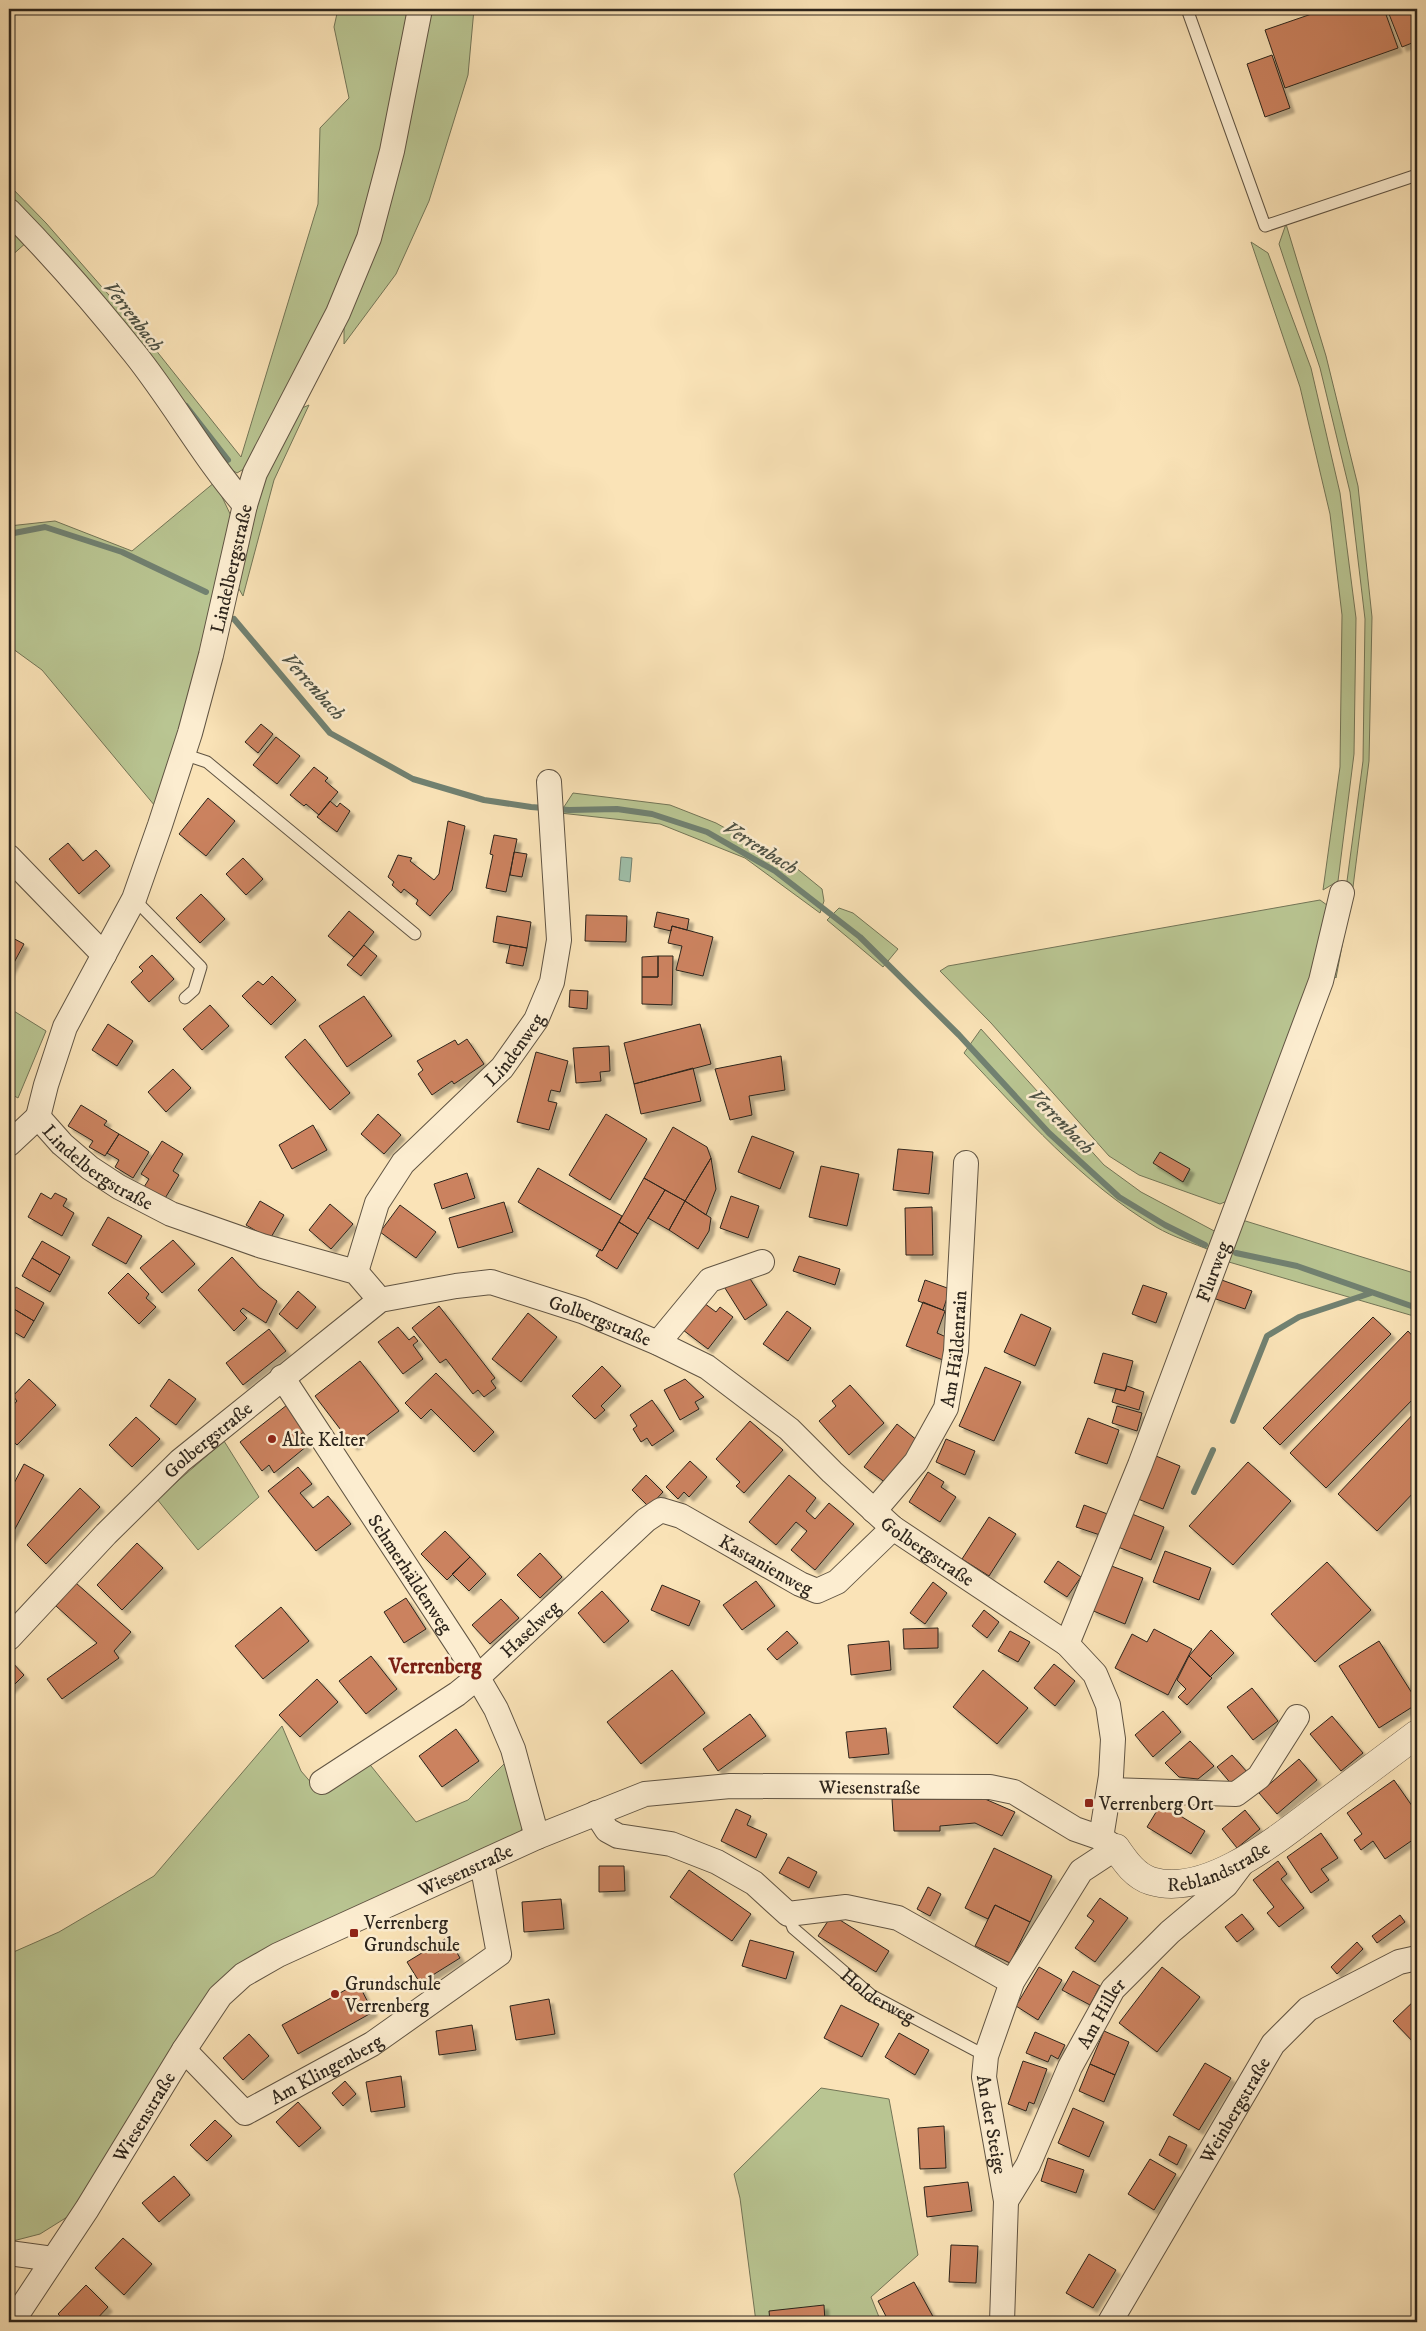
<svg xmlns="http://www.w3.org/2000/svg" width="1426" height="2331" viewBox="0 0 1426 2331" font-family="'IM FELL DW Pica',serif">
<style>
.green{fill:#b9c592;stroke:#737557}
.water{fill:#9fbfa9;stroke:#718171}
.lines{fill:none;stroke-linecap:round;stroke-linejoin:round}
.stream{stroke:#718171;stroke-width:6}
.building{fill:#cb825e;stroke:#2d251c;filter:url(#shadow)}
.service-casing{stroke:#605443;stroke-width:13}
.minor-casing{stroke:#605443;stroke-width:26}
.tertiary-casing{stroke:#605443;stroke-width:29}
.service{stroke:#fcedd0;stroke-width:11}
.minor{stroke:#fcedd0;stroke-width:24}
.tertiary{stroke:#fcedd0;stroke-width:28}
.poi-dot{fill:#8f2418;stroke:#fcedd0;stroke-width:2}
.labels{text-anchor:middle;stroke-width:5;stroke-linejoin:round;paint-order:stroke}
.street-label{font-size:19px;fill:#2d251c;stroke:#fcedd0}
.poi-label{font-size:19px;fill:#2d251c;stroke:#fcedd0;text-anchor:start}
.water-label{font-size:20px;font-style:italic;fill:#4f5346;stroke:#fcedd0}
.quarter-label{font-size:21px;font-weight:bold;fill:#7a1f14;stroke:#fcedd0}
</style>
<defs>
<filter id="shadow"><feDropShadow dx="4.5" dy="4.5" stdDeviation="1" flood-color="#0004"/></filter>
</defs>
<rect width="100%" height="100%" fill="#fae3b7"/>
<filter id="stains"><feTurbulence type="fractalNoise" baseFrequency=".004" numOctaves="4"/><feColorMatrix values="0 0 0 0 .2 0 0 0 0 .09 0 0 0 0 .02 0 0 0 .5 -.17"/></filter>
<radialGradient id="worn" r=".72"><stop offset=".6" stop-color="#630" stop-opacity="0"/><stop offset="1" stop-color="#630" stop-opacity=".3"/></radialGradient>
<path class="green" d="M338 9H413L387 149 334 309 252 464 237 473 222 464 9 205V185L46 223 143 334 241 457 318 204 320 128 349 98 334 27Z
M427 9H474L468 75 429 201 396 274 344 344V320Z
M9 222 28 241 9 258Z
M1286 224 1326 356 1358 486 1372 617 1369 761 1353 887 1336 978 1328 969 1345 896 1363 761 1365 619 1350 492 1320 368 1279 244Z
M1251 242 1268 253 1311 368 1340 493 1356 618 1354 754 1338 881 1323 890 1340 767 1342 615 1330 514 1300 387Z
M309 405 274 480 243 596 235 582 263 476 297 410Z
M215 482 232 518 207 644 155 806 42 670 9 646V526L55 521 132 551Z
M573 793 670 805 716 823 795 867 822 889 824 901 820 913 745 858 660 824 560 813Z
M1320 900 1331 908 1317 973 1234 1198 1220 1204 1139 1175 1109 1156 991 1023 940 971 948 966Z
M839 908 853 913 898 949 883 967 827 920Z
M9 1008 46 1031 18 1098 9 1093Z
M981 1029 1104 1165 1141 1192 1218 1233 1212 1251C1193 1243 1173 1237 1156 1227 1082 1183 1023 1115 964 1053Z
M1239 1219 1417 1274V1317L1222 1260Z
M224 1441 259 1497 198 1550 157 1499Z
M282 1726 301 1771 320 1793 367 1761 416 1822 468 1800 508 1760 525 1822 517 1839 400 1889 236 1965 205 2001 72 2214 40 2234 9 2242V1954L59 1932 154 1876Z
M821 2088 889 2099 918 2255 871 2297 881 2322H756L740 2198 734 2174Z"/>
<path class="water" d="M621 857 632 858 630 882 619 880Z"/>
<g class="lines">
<path class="stream" d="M186 406 228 460
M9 534 45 527 122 552 206 592
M234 619 330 733 413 779 484 800 531 807 569 810 617 809 652 814 707 832 775 871 860 937 959 1035 1049 1133 1119 1197 1165 1225 1205 1245
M1236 1253 1297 1266 1417 1308
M1233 1421 1267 1336 1299 1317 1371 1293
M1194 1492 1213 1450"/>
</g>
<path class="building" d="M1326 9H1384L1398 48 1285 88 1265 30Z
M1387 9H1417V41L1402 47Z
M1272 55 1290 108 1265 117 1247 64Z
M261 724 273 734 258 753 245 742Z
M276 737 300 756 277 784 253 765Z
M314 767 328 778 325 781 338 792 319 815 306 804 304 806 290 795Z
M208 798 235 821 206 856 179 834Z
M330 801 337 807 340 803 350 811 337 832 317 817Z
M448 821 465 826 452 890 430 916 416 904 418 900 404 889 401 893 392 885 394 882 388 877 398 855 412 858 410 861 434 880 439 874Z
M494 835 517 839 506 892 486 888 493 855 490 854Z
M68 843 83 861 96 850 110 866 79 894 49 859Z
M514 852 527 854 522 877 510 875Z
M243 858 263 879 246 895 226 874Z
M201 894 225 919 200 943 176 918Z
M349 911 374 932 354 957 328 936Z
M657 912 689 919 687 930 672 926 671 931 654 927Z
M586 915 627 916 626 942 585 941Z
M497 916 531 922 527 948 493 942Z
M672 926 713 937 703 976 676 970 682 946 668 943Z
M9 936 24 944 9 972Z
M364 945 377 956 361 976 347 965Z
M510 945 527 948 523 966 506 963Z
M152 955 174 979 149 1002 131 982 143 971 139 967Z
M658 956H673L672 1005 642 1004V977H658Z
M658 956V977H642V957Z
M272 976 296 1000 271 1025 242 996 258 981 263 985Z
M570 990 588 991 587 1009 569 1007Z
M364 996 392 1036 347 1067 319 1026Z
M210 1005 229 1026 202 1050 183 1029Z
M108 1024 133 1041 117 1066 92 1050Z
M700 1024 711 1064 634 1084 624 1043Z
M305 1039 350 1093 330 1110 285 1057Z
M467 1039 484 1064 454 1084 452 1081 432 1095 418 1074 423 1070 417 1061 455 1040 458 1045Z
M609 1046 610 1071 600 1072 601 1081 576 1083 573 1048Z
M536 1052 568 1061 560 1092 551 1090 548 1101 557 1103 549 1130 517 1122Z
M781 1056 785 1090 749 1096 752 1115 730 1120 715 1069Z
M693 1068 701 1101 641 1114 634 1084Z
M173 1069 191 1088 166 1112 148 1092Z
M81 1105 107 1121 104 1125 119 1134 105 1156 89 1147 93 1141 68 1126Z
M378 1114 401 1135 384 1154 361 1134Z
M606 1114 647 1139 610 1200 569 1175Z
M313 1125 327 1150 292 1169 279 1145Z
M673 1127 707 1147 711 1158 685 1201 644 1178Z
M119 1134 149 1152 133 1178 115 1167 119 1160 107 1153Z
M752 1136 794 1152 780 1189 738 1172Z
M162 1141 183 1154 173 1171 179 1175 164 1200 144 1187 149 1179 141 1174Z
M898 1149 933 1152 929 1194 893 1190Z
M1160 1152 1190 1169 1183 1182 1153 1163Z
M711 1158 716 1189 706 1215 685 1201Z
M821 1166 859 1174 847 1226 809 1217Z
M538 1168 622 1216 602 1251 518 1202Z
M467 1173 475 1198 442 1209 434 1184Z
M644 1178 665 1190 638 1234 619 1222Z
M665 1190 685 1201 669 1230 648 1218Z
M41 1193 51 1199 55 1193 67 1199 63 1206 74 1213 62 1236 28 1217Z
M731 1196 759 1206 748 1238 720 1228Z
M260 1201 284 1215 270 1239 246 1225Z
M685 1201 711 1218 709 1231 698 1249 669 1230Z
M504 1202 513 1232 458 1248 449 1218Z
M330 1204 353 1224 331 1249 309 1230Z
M400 1205 436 1232 416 1258 380 1232Z
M932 1207 933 1255H906L905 1208Z
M108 1217 142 1236 126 1264 92 1245Z
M619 1222 638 1234 617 1269 596 1256 600 1249 602 1251Z
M173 1240 195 1264 162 1293 140 1268Z
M42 1241 70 1257 60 1275 32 1258Z
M799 1256 840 1269 835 1285 793 1271Z
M232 1257 259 1287 277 1301 266 1323 243 1308 240 1311 247 1318 234 1331 198 1290Z
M32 1258 60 1275 50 1292 22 1276Z
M745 1271 767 1305 745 1320 723 1285Z
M128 1273 149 1294 146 1298 156 1307 139 1324 108 1293Z
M1219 1279 1252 1291 1245 1309 1213 1298Z
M925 1280 950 1289 943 1310 918 1301Z
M1143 1285 1167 1293 1156 1323 1132 1314Z
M16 1287 44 1303 34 1321 9 1306V1299Z
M298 1291 316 1307 297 1329 279 1314Z
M923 1302 945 1311 937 1333 951 1339 943 1360 906 1346Z
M704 1303 716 1312 720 1307 733 1317 708 1349 683 1330Z
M9 1306 34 1321 24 1338 9 1329Z
M439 1306 495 1378 491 1381 496 1388 484 1397 478 1390 473 1394 446 1359 440 1363 412 1328Z
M787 1311 811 1328 788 1361 763 1344Z
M528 1313 557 1337 521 1382 492 1359Z
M1021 1314 1051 1328 1035 1366 1004 1352Z
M1373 1317 1391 1334 1280 1445 1263 1428Z
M398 1327 409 1340 414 1336 418 1341 413 1345 423 1359 403 1374 378 1342Z
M269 1329 286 1351 243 1385 226 1363Z
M1408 1331 1417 1341V1395L1326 1488 1290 1453Z
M1103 1353 1133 1361 1125 1391 1094 1383Z
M360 1361 399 1411 353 1446 315 1396Z
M602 1366 621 1386 601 1406 605 1410 595 1419 572 1396Z
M985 1367 1021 1382 994 1441 959 1426Z
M436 1373 494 1432 474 1452 431 1409 421 1419 405 1403Z
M29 1379 56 1405 17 1445 9 1437V1410L17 1401 13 1396Z
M169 1379 196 1399 176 1425 150 1406Z
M685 1379 704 1397 695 1402 699 1409 680 1420 664 1390Z
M850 1385 884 1423 849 1455 819 1421 836 1406 832 1401Z
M1127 1386 1144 1392 1139 1410 1112 1402 1116 1389 1125 1391Z
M652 1400 674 1431 652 1446 647 1438 641 1442 633 1429 637 1426 630 1415Z
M287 1405 307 1429 299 1436 307 1446 274 1473 269 1465 262 1471 240 1442Z
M1117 1406 1142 1413 1137 1431 1112 1423Z
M1417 1410V1489L1377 1531 1338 1494Z
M136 1417 160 1439 132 1467 109 1445Z
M1088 1418 1119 1430 1107 1464 1075 1453Z
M750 1421 783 1450 744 1493 736 1486 740 1482 716 1459Z
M897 1424 918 1441 886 1483 864 1467Z
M946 1439 975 1451 965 1475 936 1462Z
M1156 1456 1180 1466 1163 1509 1138 1499Z
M690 1461 707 1477 689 1497 684 1492 678 1499 666 1487Z
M1248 1462 1291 1501 1233 1565 1189 1526Z
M24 1464 44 1475 9 1540V1493Z
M298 1467 312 1484 300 1493 313 1508 328 1496 351 1524 316 1551 268 1491Z
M928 1472 944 1482 941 1487 956 1497 940 1522 909 1502Z
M646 1475 663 1492 649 1507 632 1490Z
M789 1475 816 1498 806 1511 815 1519 829 1503 854 1524 815 1570 791 1550 807 1531 796 1522 776 1545 749 1522Z
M80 1488 100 1507 46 1564 27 1545Z
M1084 1505 1110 1515 1103 1536 1076 1527Z
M1132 1514 1164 1527 1151 1560 1118 1547Z
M989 1517 1016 1534 989 1576 962 1559Z
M445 1531 470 1557 447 1580 421 1554Z
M137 1543 163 1568 122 1610 97 1585Z
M1165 1551 1211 1568 1199 1600 1153 1582Z
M540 1553 562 1577 540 1598 517 1575Z
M470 1557 486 1574 469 1591 452 1574Z
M1058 1561 1081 1577 1067 1597 1044 1582Z
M1327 1562 1371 1610 1315 1662 1271 1614Z
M1109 1565 1143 1578 1125 1624 1091 1610Z
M756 1581 775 1606 742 1630 723 1605Z
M933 1582 947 1593 925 1624 910 1613Z
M76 1583 131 1632 114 1651 119 1658 62 1699 47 1679 97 1643 56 1606Z
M662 1585 700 1601 689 1626 651 1610Z
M602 1591 629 1621 604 1643 578 1613Z
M406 1598 426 1629 404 1643 384 1612Z
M501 1599 519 1618 490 1644 472 1625Z
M281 1607 309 1641 263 1679 235 1646Z
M984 1610 999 1622 987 1638 972 1626Z
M938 1628V1648L904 1649 903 1629Z
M1154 1629 1192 1649 1168 1695 1115 1668 1132 1634 1147 1642Z
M1211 1630 1234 1653 1210 1677 1189 1656Z
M787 1631 798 1643 777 1660 767 1649Z
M1010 1631 1030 1642 1018 1662 998 1651Z
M889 1641 891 1670 851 1675 848 1645Z
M1379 1641 1417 1701V1704L1379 1728 1339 1666Z
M371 1656 397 1689 366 1714 339 1681Z
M1189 1656 1212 1678 1187 1705 1178 1697 1186 1689 1177 1680Z
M11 1661 24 1675 9 1690V1663Z
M1054 1664 1075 1681 1055 1706 1034 1688Z
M672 1670 705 1713 641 1764 607 1722Z
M983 1670 1028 1708 997 1744 953 1707Z
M317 1679 338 1702 300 1737 279 1715Z
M1252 1688 1278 1721 1253 1740 1227 1707Z
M1163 1711 1181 1732 1153 1757 1135 1735Z
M750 1714 766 1736 718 1771 703 1749Z
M1332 1716 1363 1753 1341 1771 1310 1734Z
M886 1728 889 1754 849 1758 846 1732Z
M456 1729 479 1761 442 1787 419 1756Z
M1190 1741 1214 1766 1198 1779 1179 1777 1165 1763Z
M1232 1755 1248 1773 1233 1786 1217 1767Z
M1299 1759 1317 1780 1277 1814 1259 1793Z
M1394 1780 1417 1813V1837L1385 1859 1373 1841 1361 1850 1354 1840 1362 1834 1347 1813Z
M892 1799H985L1015 1812 1002 1836 975 1823 940 1826V1831H894Z
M1161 1804 1205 1831 1191 1854 1147 1827Z
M736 1809 751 1816 747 1825 767 1834 756 1858 721 1841Z
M1245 1810 1260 1829 1237 1848 1222 1829Z
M1321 1833 1338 1858 1321 1869 1329 1880 1311 1893 1287 1857Z
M994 1848 1052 1876 1030 1922 995 1905 988 1919 965 1908Z
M788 1857 817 1872 809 1888 779 1873Z
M1278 1861 1287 1874 1281 1879 1304 1908 1279 1927 1267 1913 1274 1907 1253 1880Z
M599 1866H624L625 1891 599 1892Z
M689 1870 751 1914 732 1941 670 1897Z
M928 1887 941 1894 930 1916 917 1909Z
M1100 1898 1128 1918 1095 1962 1075 1948 1094 1921 1087 1916Z
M561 1899 564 1929 524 1932 522 1902Z
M995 1905 1030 1922 1010 1963 975 1946Z
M1242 1914 1254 1929 1237 1942 1225 1927Z
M832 1915 889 1951 876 1972 818 1936Z
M1400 1915 1405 1922 1377 1943 1372 1936Z
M448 1937 460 1958 420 1983 407 1962Z
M750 1940 794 1952 786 1979 742 1966Z
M1357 1942 1363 1949 1337 1974 1331 1967Z
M1039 1967 1062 1980 1038 2020 1016 2006Z
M1162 1967 1200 1997 1157 2052 1119 2023Z
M1073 1971 1100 1986 1090 2005 1062 1990Z
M358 1983 373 2012 298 2054 282 2025Z
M1417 1998V2046L1393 2021Z
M549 1999 555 2034 516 2040 510 2006Z
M841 2005 879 2024 862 2057 824 2038Z
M472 2025 476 2050 439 2055 436 2031Z
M1104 2031 1129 2042 1115 2075 1090 2064Z
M1035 2032 1065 2045 1058 2059 1051 2055 1048 2062 1026 2053Z
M899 2033 929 2050 915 2075 885 2057Z
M249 2034 269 2056 243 2080 223 2058Z
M1023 2061 1047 2069 1034 2104 1029 2102 1026 2111 1008 2104Z
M1205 2063 1231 2078 1199 2130 1173 2115Z
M1090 2064 1115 2075 1104 2102 1079 2091Z
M401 2076 405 2107 371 2112 366 2082Z
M345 2081 356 2094 343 2106 332 2093Z
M298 2102 321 2128 299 2147 276 2122Z
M1073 2108 1104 2122 1089 2157 1058 2143Z
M215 2120 232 2136 207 2161 190 2145Z
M944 2126 946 2168 920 2169 918 2128Z
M1169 2136 1187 2145 1177 2165 1159 2155Z
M1048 2158 1084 2170 1076 2193 1041 2181Z
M1150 2159 1176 2174 1154 2210 1128 2194Z
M174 2176 190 2195 159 2222 142 2203Z
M968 2182 972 2211 927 2217 924 2187Z
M123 2238 152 2264 124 2295 95 2268Z
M951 2245 978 2246 976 2283 949 2282Z
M1089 2254 1116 2270 1093 2308 1066 2293Z
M914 2282 936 2322H889L878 2301Z
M86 2285 108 2307 94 2322H66L58 2314Z
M824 2305 825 2322H770L769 2311Z"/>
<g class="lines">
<g class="service-casing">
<g id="service">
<path d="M1187 9 1265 226 1417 175"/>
<path d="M183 754 207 762 415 934"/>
<path d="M134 899 201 967 194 990 185 998"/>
<path id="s1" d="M788 1914 793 1928 871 1995 986 2056"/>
</g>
</g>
<g class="minor-casing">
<g id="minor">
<path d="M9 211C53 256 96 305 135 354 174 403 204 458 245 505"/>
<path d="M9 857 104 955"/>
<path id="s2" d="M38 1117 46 1085 65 1027 134 899 160 825 190 733 211 655 245 505 255 473 338 313 369 238 392 151 420 9"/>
<path id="s3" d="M38 1117 62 1144 90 1168 119 1187 171 1214 262 1246 356 1272 380 1300"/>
<path d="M9 1144 38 1117"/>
<path id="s4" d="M356 1272 377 1203 403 1163 502 1068 536 1020 552 982 559 940 549 782"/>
<path d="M658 1343 710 1280 762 1262"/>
<path id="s5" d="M282 1377 465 1656 496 1709 513 1749 537 1837"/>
<path id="s6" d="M874 1511 916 1462 946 1408 956 1351 966 1163"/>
<path id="s7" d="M9 1638 106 1534 180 1461 380 1300 456 1286 491 1282 582 1311 658 1343 707 1367 789 1429 832 1472 893 1528 1067 1644 1095 1674 1108 1705 1113 1739 1111 1776 1101 1838"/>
<path id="s8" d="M1067 1644 1140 1465 1321 981 1342 893"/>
<path id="s9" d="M322 1782 457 1694 478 1677 646 1520 661 1510 681 1516 800 1584 817 1591 837 1582 893 1528"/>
<path d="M1110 1790 1236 1794 1259 1777 1297 1717"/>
<path d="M596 1813 607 1830 618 1836 671 1844 717 1862 754 1883 788 1914 846 1907 898 1918 1012 1982"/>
<path id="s10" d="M184 2050 245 2113 372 2044 499 1954 482 1863"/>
<path id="s11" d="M1006 2201 1028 2165 1070 2067 1113 1989 1170 1932 1226 1885 1244 1861"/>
<path d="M9 2253 53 2259"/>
<path id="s12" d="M12 2322 87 2209 184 2050 220 1996 243 1975 278 1955 537 1837 645 1794 730 1786 990 1787 1014 1792 1075 1829 1101 1838 1116 1848 1081 1871 1012 1982 986 2056 984 2077 1006 2201 1002 2322"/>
<path id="s13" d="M1110 2322 1273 2044 1308 2009 1399 1962 1417 1958"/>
</g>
</g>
<g class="tertiary-casing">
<g id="tertiary">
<path id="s14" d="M1116 1848C1125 1861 1135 1876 1151 1881 1209 1899 1286 1832 1329 1800 1358 1778 1388 1756 1417 1734"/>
</g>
</g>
<use href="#service" class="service"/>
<use href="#minor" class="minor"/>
<use href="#tertiary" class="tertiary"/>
</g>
<g class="poi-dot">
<circle cx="272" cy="1439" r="5"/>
<rect x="1084" y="1798" width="10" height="10" rx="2.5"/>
<rect x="349" y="1928" width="10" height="10" rx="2.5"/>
<circle cx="335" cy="1994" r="5"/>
</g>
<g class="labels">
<g class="street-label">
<text dy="7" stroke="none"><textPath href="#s2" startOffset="584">Lindelbergstraße</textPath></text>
<text dy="7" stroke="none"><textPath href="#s4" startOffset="279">Lindenweg</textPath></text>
<text dy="7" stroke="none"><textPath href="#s3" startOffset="79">Lindelbergstraße</textPath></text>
<text dy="7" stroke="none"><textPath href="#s8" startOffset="400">Flurweg</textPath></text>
<text dy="7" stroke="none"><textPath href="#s7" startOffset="731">Golbergstraße</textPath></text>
<text dy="7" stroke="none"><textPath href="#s6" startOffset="186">Am Häldenrain</textPath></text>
<text dy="7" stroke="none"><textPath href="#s7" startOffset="281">Golbergstraße</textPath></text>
<text dy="7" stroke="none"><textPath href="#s7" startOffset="1136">Golbergstraße</textPath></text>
<text dy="7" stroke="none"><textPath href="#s9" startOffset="555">Kastanienweg</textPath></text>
<text dy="7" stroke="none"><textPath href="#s5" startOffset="235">Schmerhäldenweg</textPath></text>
<text dy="7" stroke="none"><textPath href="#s9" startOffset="259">Haselweg</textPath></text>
<text dy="7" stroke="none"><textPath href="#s12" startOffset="1084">Wiesenstraße</textPath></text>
<text dy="7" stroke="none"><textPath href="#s14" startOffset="120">Reblandstraße</textPath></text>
<text dy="7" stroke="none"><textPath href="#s12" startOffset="664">Wiesenstraße</textPath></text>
<text dy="7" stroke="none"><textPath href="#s1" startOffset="124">Holderweg</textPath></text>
<text dy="7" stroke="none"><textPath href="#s11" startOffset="211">Am Hiller</textPath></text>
<text dy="7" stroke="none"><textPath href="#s10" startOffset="180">Am Klingenberg</textPath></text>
<text dy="7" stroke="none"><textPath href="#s13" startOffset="246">Weinbergstraße</textPath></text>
<text dy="7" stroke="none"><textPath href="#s12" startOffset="244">Wiesenstraße</textPath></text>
<text dy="7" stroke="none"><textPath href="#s12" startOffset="1666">An der Steige</textPath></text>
</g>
<g class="poi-label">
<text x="282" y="1446">Alte Kelter</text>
<text x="1099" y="1810">Verrenberg Ort</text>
<text x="364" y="1929">Verrenberg<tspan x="364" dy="22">Grundschule</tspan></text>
<text x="345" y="1990">Grundschule<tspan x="345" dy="22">Verrenberg</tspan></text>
</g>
<g class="water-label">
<text transform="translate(134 316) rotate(52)" y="7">Verrenbach</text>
<text transform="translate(314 686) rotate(48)" y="7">Verrenbach</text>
<text transform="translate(761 847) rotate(32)" y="7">Verrenbach</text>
<text transform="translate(1062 1121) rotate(45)" y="7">Verrenbach</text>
</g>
<g class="quarter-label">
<text x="435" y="1673">Verrenberg</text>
</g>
</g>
<rect width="1426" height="2331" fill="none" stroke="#fae3b7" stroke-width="30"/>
<rect x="10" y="10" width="1406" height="2311" fill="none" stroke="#2d251c" stroke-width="2.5"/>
<rect x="15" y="15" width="1396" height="2301" fill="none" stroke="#2d251c"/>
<rect width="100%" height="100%" filter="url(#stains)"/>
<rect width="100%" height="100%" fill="url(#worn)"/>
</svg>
